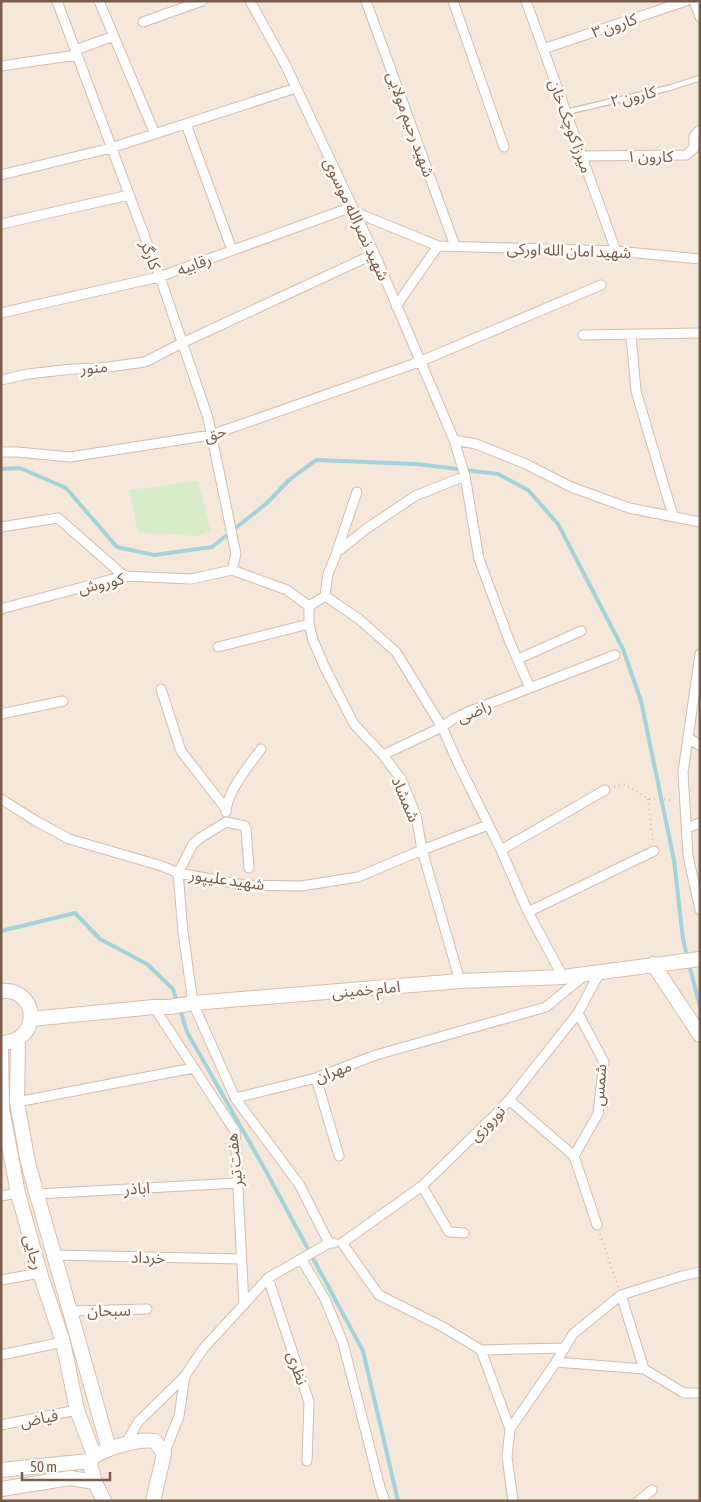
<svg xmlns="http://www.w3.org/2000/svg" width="701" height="1502" viewBox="0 0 701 1502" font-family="'Asap Condensed','Noto Sans Arabic',sans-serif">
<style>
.residential{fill:#f5e8da}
.green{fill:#d8ecc9}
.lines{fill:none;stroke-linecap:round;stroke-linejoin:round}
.stream{stroke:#a5d3da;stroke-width:4}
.lane-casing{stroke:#d1beb0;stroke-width:7}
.street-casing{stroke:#d1beb0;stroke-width:11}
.secondary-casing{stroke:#d6c0b0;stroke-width:16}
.path{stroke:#d9b8a5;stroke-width:2;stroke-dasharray:1 4;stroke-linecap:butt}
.lane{stroke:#fff;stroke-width:4.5}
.street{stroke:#fff;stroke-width:9}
.secondary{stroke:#fff;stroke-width:14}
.labels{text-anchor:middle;stroke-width:5;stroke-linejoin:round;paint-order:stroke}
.street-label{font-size:16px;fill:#7a5c4d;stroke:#fffaf3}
</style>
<rect width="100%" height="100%" fill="#fdf6ec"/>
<path class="residential" d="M1 1H700V1501H1Z"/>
<path class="green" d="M198 481 211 530 196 536 138 532 129 490Z"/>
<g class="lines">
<path class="stream" d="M1 469 20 468 66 488 117 547 154 555 212 547 267 503 289 480 316 460 416 464 498 474 528 490 558 524 623 649 641 701 674 860 683 939 687 957
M1 931 75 913 100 939 147 964 173 989 177 1002
M689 964 700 1007
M180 1009 187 1032 267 1173 363 1351 398 1501"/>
<g class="lane-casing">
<path id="lane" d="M566 112 669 88 700 78"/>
</g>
<g class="street-casing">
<path id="street" d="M57 1 162 283 208 418 236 554 232 570
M99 1 155 134
M250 1 286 66 376 257 454 440 465 476 479 559 509 640 530 688
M366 1 455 246
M453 1 504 147
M526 1 616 251
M694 1 700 17
M143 22 202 1
M543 49 686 1
M75 50 114 36
M1 66 77 55
M186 124 232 250
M582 156 686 155 694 148V136L700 130
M1 175 111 148 296 88
M355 212 438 246 616 251 700 259
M1 224 129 195
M396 306 438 246
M1 313 159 277 352 207
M583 335 700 333
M631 335 636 391 673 516
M1 380 28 374 72 369 100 368 145 362 182 343 374 254
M454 440 476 444 526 464 571 487 629 508 700 522
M1 452H17L70 457 211 435 419 362 601 285
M1 527 58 518 124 576
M337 551 357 492
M232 570 287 590 309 606
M325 596 359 619 396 652 442 727 458 763 501 850 528 912 563 977
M309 606V624L313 640 325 668 354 724 383 755 401 779 416 815 422 850 460 981
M309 606 325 596 328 574 337 552 366 529 415 496 465 476
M1 609 124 576 191 579 232 570
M218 647 309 624
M700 654 683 772 688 856 700 910
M518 659 581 631
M161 689 181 751 226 809
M1 714 63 701
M688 737 700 746
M383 755 442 727 453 719 468 712 615 655
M1 799 36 821 69 839 162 866 178 873 244 885 301 886 358 877 422 850 488 825
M226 812C227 791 249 766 261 749
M687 828 700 823
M501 850 605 790
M528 912 654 851
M154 1007 235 1131 244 1305
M316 1078 339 1156
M235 1098 193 1003 183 932 178 873 193 844 200 838 226 822 245 826 246 829 249 868
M509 1100 574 1156 597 1225
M17 1102 193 1068
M574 1156 598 1114 604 1062 578 1013
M422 1186 449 1232 464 1233
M37 1194 237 1183
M1 1196 18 1193
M329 1243 299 1184 235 1098 316 1078 376 1055 546 1007 585 975
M342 1243 422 1186 493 1117 509 1100 578 1013 600 972
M342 1243 379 1295 443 1327 481 1350 564 1348
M54 1255 241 1259
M302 1260 325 1299 343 1343 381 1491 385 1501
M268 1278 309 1402 307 1461
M1 1280 40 1273
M621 1295 644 1369
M70 1311 147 1309
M481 1350 510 1429
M1 1355 63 1342
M556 1362 644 1369 684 1393H700
M1 1425 77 1410
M125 1445 138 1422 185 1376 203 1349 268 1278 329 1243H334
M164 1454 179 1416 185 1376
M513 1501 507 1457 510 1429 556 1362 573 1334 621 1295 682 1276 700 1272
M639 1501 652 1490"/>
</g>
<g class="secondary-casing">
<path id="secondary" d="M653 964 700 1035
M1 991C39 988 42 1042 1 1043L2 1109 18 1193 40 1273 63 1342 77 1410 94 1455
M31 1019 154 1007H170L193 1003 460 981 563 977 700 959
M18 1040 17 1102 28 1163 109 1449
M1 1470 89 1461
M1 1489 70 1478 95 1482
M104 1501 95 1482 89 1461C100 1449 139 1438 155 1441L164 1454 153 1501"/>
</g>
<path class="path" d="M614 787 625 784 648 799 674 800
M648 799 653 842
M600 1234 618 1287"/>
<use href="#lane" class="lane"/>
<use href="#street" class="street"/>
<use href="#secondary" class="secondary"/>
</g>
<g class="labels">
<g class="street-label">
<text transform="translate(614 25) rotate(-18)" y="6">کارون ۳</text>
<text transform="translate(633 96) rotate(-13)" y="6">کارون ۲</text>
<text transform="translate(411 124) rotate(70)" y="6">شهید رحیم مولایی</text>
<text transform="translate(571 126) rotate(70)" y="6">میرزا کوچک خان</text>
<text x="650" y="162">کارون ۱</text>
<text transform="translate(357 219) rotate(65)" y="6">شهید نصرالله موسوی</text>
<text transform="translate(569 250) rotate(2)" y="6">شهید امان الله اورکی</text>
<text transform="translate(151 255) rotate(70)" y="6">کارگر</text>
<text transform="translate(194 264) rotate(-20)" y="6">رقابیه</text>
<text transform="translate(94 367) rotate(-4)" y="6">منور</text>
<text transform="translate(215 433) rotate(-15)" y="6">حق</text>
<text transform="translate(101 583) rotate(-13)" y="6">کوروش</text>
<text transform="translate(474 711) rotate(-22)" y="6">راضی</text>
<text transform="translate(406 799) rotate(67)" y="6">شمشاد</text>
<text transform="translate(227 879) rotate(8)" y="6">شهید علیپور</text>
<text transform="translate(366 989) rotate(-5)" y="6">امام خمینی</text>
<text transform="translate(333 1071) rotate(-20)" y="6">مهران</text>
<text transform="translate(599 1085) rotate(-86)" y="6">شمس</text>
<text transform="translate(487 1123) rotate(-45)" y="6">نوروزی</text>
<text transform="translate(234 1160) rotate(-96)" y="6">هفت تیر</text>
<text transform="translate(137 1188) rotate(-3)" y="6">اباذر</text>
<text transform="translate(34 1252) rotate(75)" y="6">رجایی</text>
<text transform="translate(148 1257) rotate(1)" y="6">خرداد</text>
<text transform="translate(109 1310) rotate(-1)" y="6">سبحان</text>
<text transform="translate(298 1368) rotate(72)" y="6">نظری</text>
<text transform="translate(39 1418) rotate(-11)" y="6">فیاض</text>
</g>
</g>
<rect width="701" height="1502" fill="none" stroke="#7a5c4d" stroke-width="5"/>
<path d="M22 1472v8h88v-8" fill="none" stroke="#7a5c4d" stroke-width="2.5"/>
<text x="30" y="1472" font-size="15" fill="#7a5c4d" stroke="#fffaf3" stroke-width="4" paint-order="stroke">50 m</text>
</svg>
